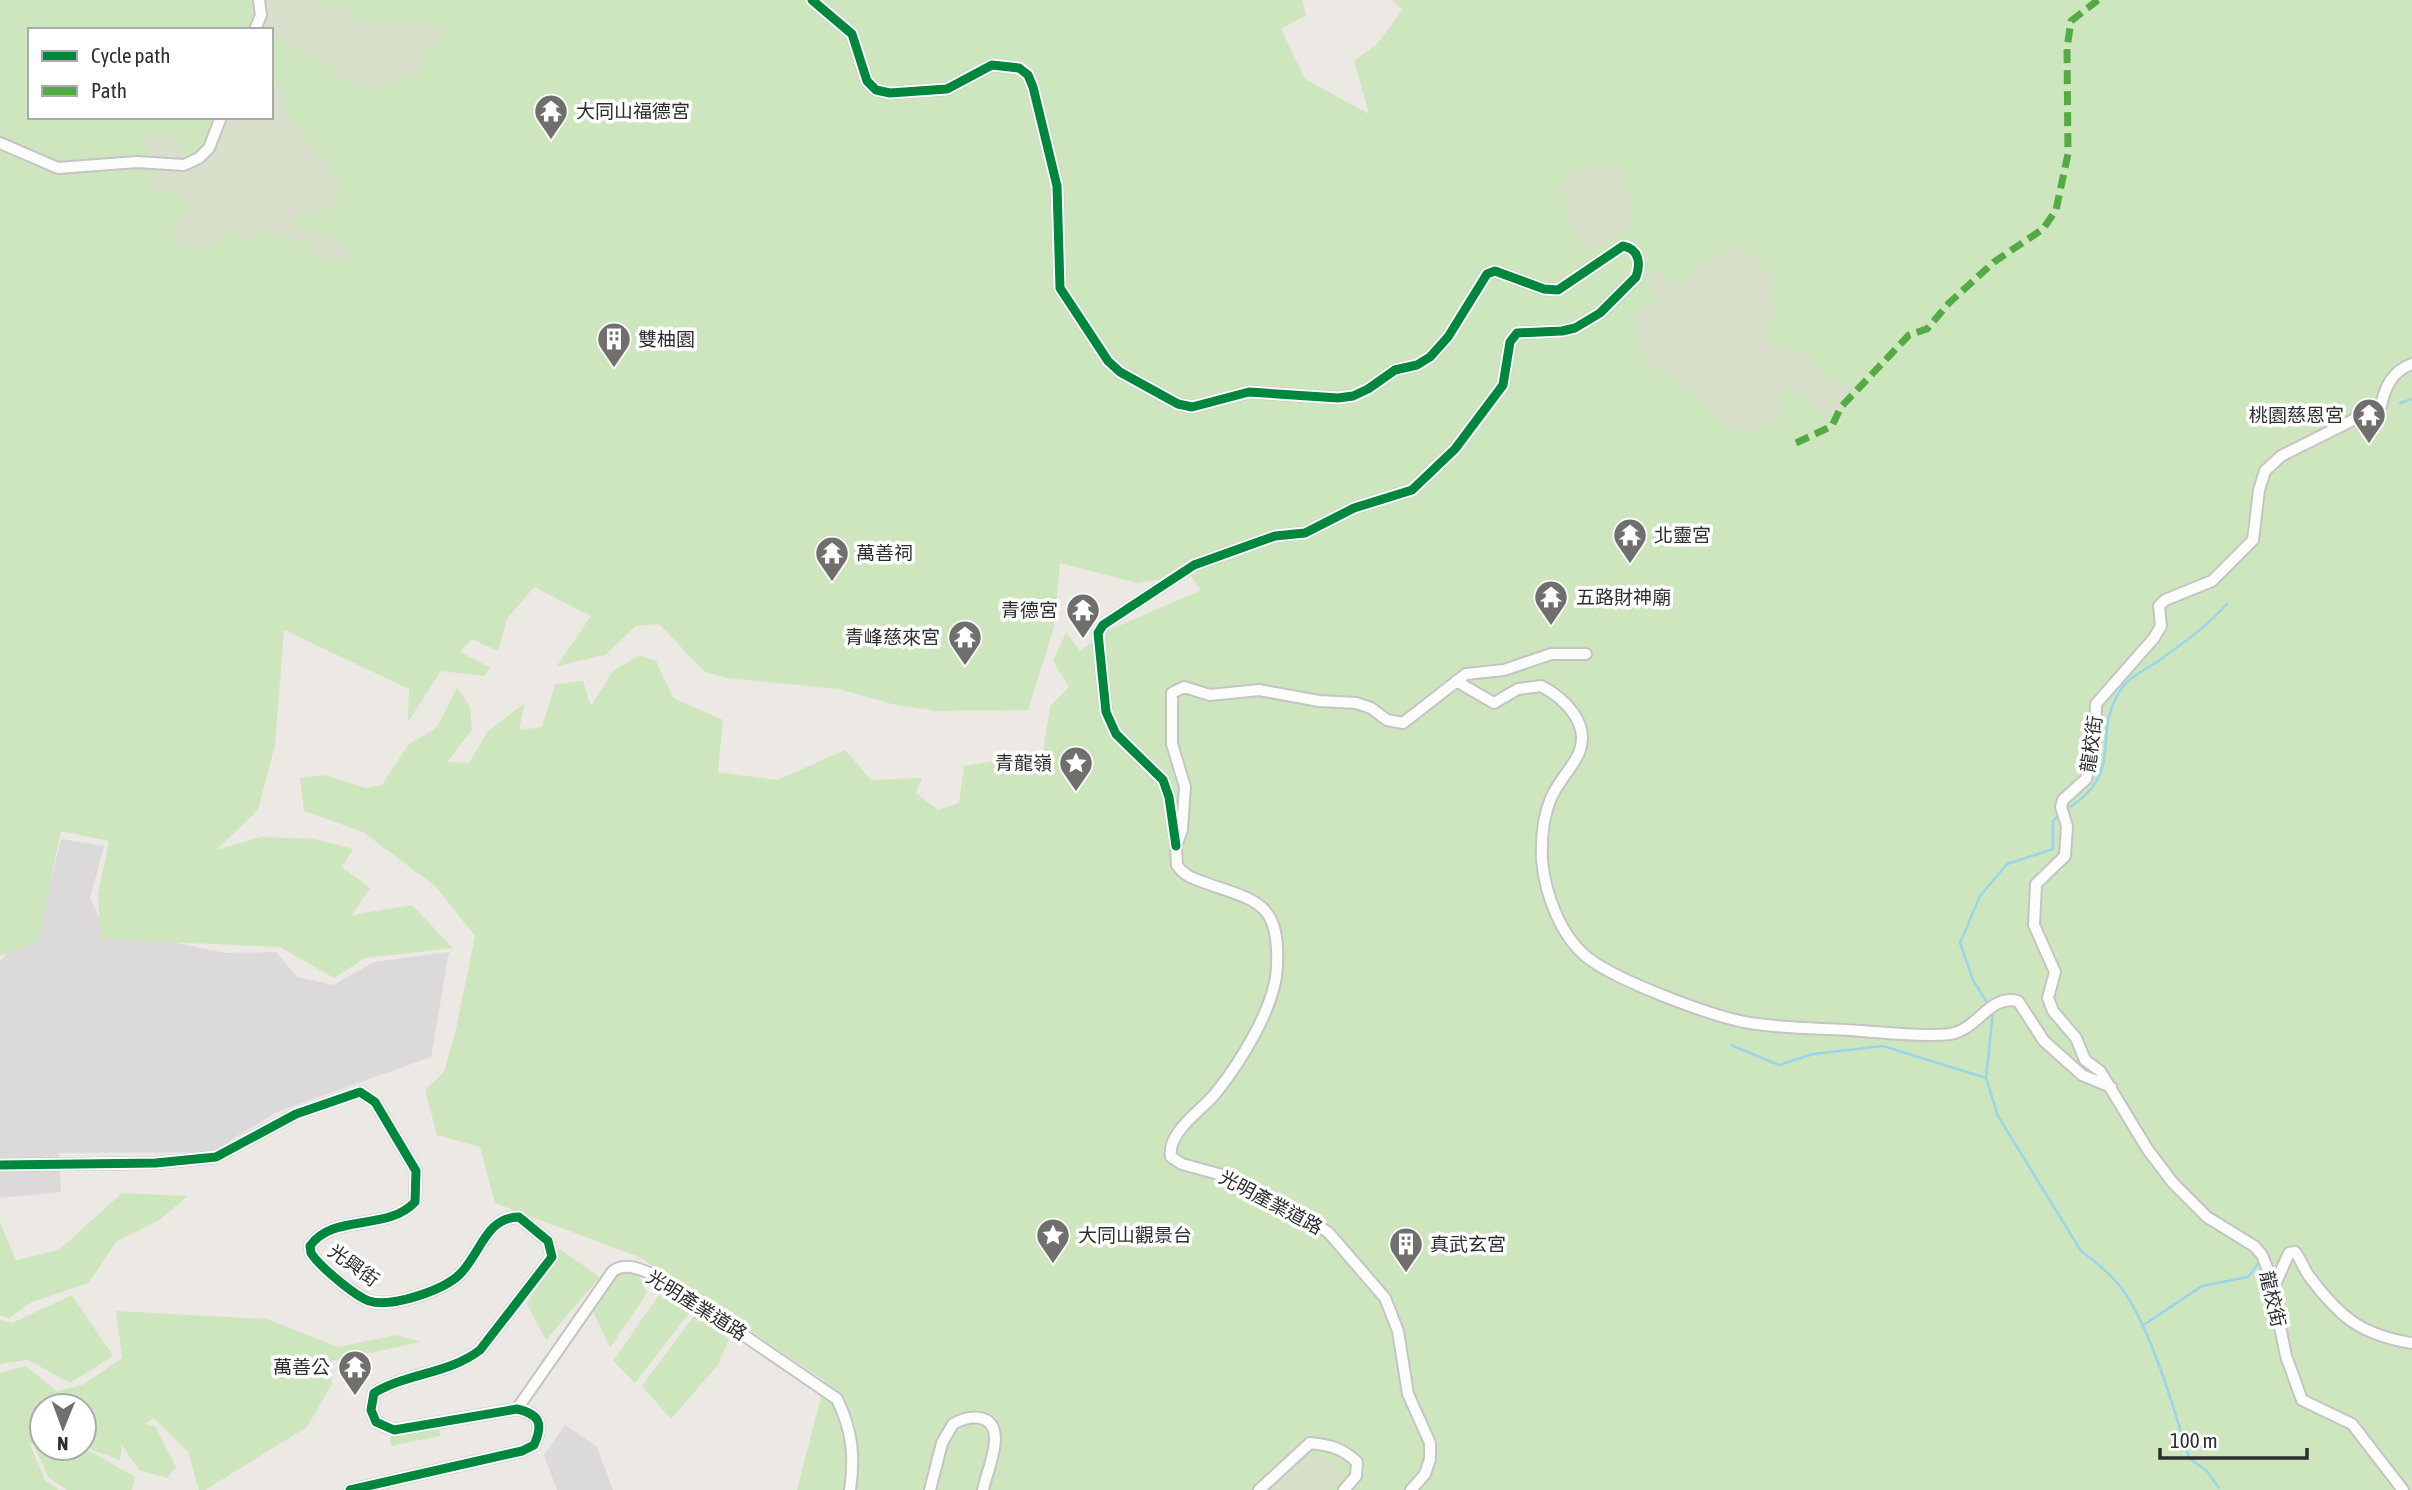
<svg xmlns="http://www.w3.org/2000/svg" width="2412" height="1490" viewBox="0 0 2412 1490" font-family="'Asap Condensed','Noto Sans TC',sans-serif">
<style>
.industrial{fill:#dcd9db}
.green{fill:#cee6be;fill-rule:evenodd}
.cemetery{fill:#d8e0cc}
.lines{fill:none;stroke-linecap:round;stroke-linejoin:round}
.stream{stroke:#99d6ec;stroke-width:2.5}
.minor-casing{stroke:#c5c4c5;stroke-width:14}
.minor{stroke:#fcfcfb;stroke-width:10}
.quiet{stroke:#54ab44;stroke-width:7;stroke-dasharray:14 7;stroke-linecap:butt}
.cycleway-casing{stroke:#fff;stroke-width:13}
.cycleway{stroke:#00873e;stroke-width:9}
.labels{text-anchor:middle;stroke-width:7;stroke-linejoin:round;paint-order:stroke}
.poi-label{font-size:19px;fill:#2e2e2e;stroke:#fff;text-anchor:start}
.street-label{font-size:19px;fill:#2e2e2e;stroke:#fff}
</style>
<rect width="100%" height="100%" fill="#ece8e4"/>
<path class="industrial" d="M61 839 104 846 90 898 105 928 225 953 276 952 297 977 334 985 374 962 449 952 431 1057 277 1112 211 1152 59 1153 61 1192 0 1198V961L42 917Z
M565 1425 597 1447 613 1490H557L544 1455Z"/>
<path class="green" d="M0 0H1302L1306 15 1281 29 1305 79 1369 114 1354 61 1378 43 1402 10 1392 0H2412V1490H797L825 1381 639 1257 495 1203 480 1147 437 1135 425 1090 444 1072 456 1029 475 936 435 886 363 832 304 811 300 778 325 775 365 788 382 785 408 745 437 727 457 687 470 707 472 730 447 762 469 763 488 731 525 703 519 730 542 727 555 684 583 681 591 706 612 672 640 655 656 661 673 698 723 720 718 772 777 780 845 750 871 780 922 778 916 793 938 810 959 803 964 766 996 761 1041 766 1050 706 1069 687 1053 661 1066 632 1080 651 1107 631 1201 590 1190 575 1137 583 1060 563 1054 627 1028 710 936 711 892 704 839 689 727 678 705 672 659 624 636 626 605 655 557 666 591 616 534 587 507 619 498 651 472 639 460 652 491 668 484 676 441 671 408 722 409 689 284 630 275 745 258 810 216 850 261 837 315 839 353 849 342 867 370 888 352 915 412 905 453 948 365 958 334 978 280 947 101 939 98 895 109 841 61 831 38 942 0 956ZM30 30H271V117H30Z
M122 1193 187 1196 160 1220 117 1241 88 1283 32 1302 9 1318 0 1316V1223L16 1260 59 1250Z
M560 1249 600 1277 546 1340 527 1304Z
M621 1269 639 1276 647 1293 610 1348 592 1309 610 1277Z
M663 1289 689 1313 635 1383 613 1361Z
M72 1295 113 1356 70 1383 28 1360 0 1364V1320L12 1323Z
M116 1311 267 1319 338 1347 396 1335 421 1342 331 1361 332 1384 307 1427 205 1490H199L188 1452 154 1418 145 1424 155 1426 176 1467 167 1478 139 1470 122 1445 120 1460 84 1447V1406H42V1444H30L45 1480 59 1490H0V1373L26 1366 57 1391 82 1385 122 1358Z
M696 1313 729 1339 718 1365 671 1419 642 1386Z
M438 1424 440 1436 391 1446 390 1434Z
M34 1446 86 1449 135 1477 132 1490H67L48 1477Z"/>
<path class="cemetery" d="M262 0H315L316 5 345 7 353 21 421 23 438 26 444 38 436 46 426 45 419 72 388 83 380 92 338 78 335 66 280 41 264 24 267 4Z
M271 81 284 87C275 126 330 152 342 188L329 208 293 219V226C319 238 332 231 352 253L344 261 313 257 310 244 277 236 267 229 247 242 231 228 210 248 179 246 173 224 192 208 173 191H153L146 135 171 137 185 145 182 168 198 162 224 117H271Z
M1598 168H1619L1632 203 1629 227 1592 252 1569 230 1568 204 1559 187 1570 174Z
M1731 248 1745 250 1775 280 1770 294 1777 307 1767 331 1768 344 1804 353C1817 373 1828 381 1851 385L1839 408 1825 419 1803 395 1779 388 1781 419 1745 434C1721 424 1709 414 1697 391H1685L1672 374 1658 372 1638 350 1641 337 1631 316 1660 303 1645 276 1660 270 1670 285 1689 279 1692 271Z
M1317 1455 1336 1464 1343 1478 1329 1490H1267L1297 1460Z"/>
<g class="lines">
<path class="stream" d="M2400 403 2412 399
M2067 809C2128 771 2089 736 2122 688 2130 676 2149 668 2161 659 2185 642 2207 626 2227 604
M1988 1004 1973 980 1960 943 1980 896 2007 864 2053 849V821L2058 816
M1993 1012 1986 1078 1998 1116 2081 1251C2099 1264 2116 1278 2127 1296 2154 1339 2174 1409 2189 1458L2207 1471 2219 1488
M1731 1045 1779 1065 1813 1054 1883 1046 1986 1078
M2142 1326 2202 1286 2248 1277 2258 1264"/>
<g class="minor-casing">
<path id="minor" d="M812 0 852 34 867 81 876 90 890 93 947 89 992 65 1019 68 1028 75 1033 87 1057 186 1060 288 1108 361 1120 372 1178 404 1192 407 1249 392 1338 398 1353 396 1368 389 1395 370 1417 365 1430 357 1448 337 1487 274 1495 271 1544 289 1558 290 1623 246C1639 249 1641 263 1636 277L1600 313 1575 328 1562 331 1517 333 1510 342 1503 385 1455 449 1412 490 1354 508 1305 533 1275 536 1194 565 1103 625 1098 633 1106 712 1116 734 1163 780 1169 797 1176 846
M255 30 261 15 259 0
M0 143 58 168 137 162 184 165 199 158 209 148 221 117
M1456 681 1494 703 1518 689 1541 686C1564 698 1591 723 1579 753 1572 768 1558 782 1551 798 1543 817 1541 839 1542 860 1545 894 1561 937 1588 958 1618 981 1706 1014 1744 1022 1782 1029 1823 1028 1861 1031 1889 1033 1922 1037 1950 1034 1978 1030 1989 994 2018 1001L2044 1041 2082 1075 2111 1087
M0 1165 156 1163 216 1157 296 1114 360 1092 375 1102 416 1171 415 1202C387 1232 333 1213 310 1246L311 1253C319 1266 355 1296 369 1301 392 1308 444 1290 460 1274 481 1253 486 1217 519 1217L548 1241 552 1257 480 1350C449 1374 407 1373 374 1393L371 1410 376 1422 394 1430 517 1409C539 1414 544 1423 534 1445L522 1451 350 1490
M2273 1289 2289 1253 2295 1252C2301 1259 2303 1268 2309 1276 2339 1316 2360 1335 2412 1343
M517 1409 613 1271C627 1261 643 1271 657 1276L837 1399C852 1430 855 1455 850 1490
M930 1490 942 1443 953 1424C962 1419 970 1416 980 1418 1010 1424 986 1472 983 1490
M1259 1490 1310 1443C1330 1445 1342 1448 1357 1462L1356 1476 1344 1490
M1411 1490 1425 1474 1430 1459V1443L1408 1394 1398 1331 1385 1298 1329 1233 1297 1211 1233 1178 1182 1164 1171 1157C1167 1132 1201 1111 1215 1094 1240 1063 1276 1006 1277 966 1280 900 1255 901 1203 882 1192 878 1183 875 1177 865L1176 846 1182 830 1185 787 1172 744V693L1184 687 1210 695 1259 690 1319 701 1356 703 1371 708 1387 720 1403 723 1466 674 1504 670 1551 654H1586
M2403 1490 2352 1424 2302 1400 2286 1356 2269 1273 2262 1255 2254 1246 2207 1217 2173 1183 2148 1150 2100 1071 2085 1060 2076 1038 2053 1011 2048 998 2055 972 2034 925 2036 884 2065 856 2067 826 2061 807 2063 800 2086 779 2095 741 2096 704 2154 638 2161 626 2159 606 2165 600 2212 581 2253 540 2259 490 2265 471 2281 456 2381 406C2385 386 2393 371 2412 364"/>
</g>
<use href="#minor" class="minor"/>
<path class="quiet" d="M1796 443 1832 426 1841 407 1909 335 1927 329 1949 303 1994 262 2043 229 2056 210 2068 154 2067 48 2071 21 2098 0"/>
<g class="cycleway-casing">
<path id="cycleway" d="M812 0 852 34 867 81 876 90 890 93 947 89 992 65 1019 68 1028 75 1033 87 1057 186 1060 288 1108 361 1120 372 1178 404 1192 407 1249 392 1338 398 1353 396 1368 389 1395 370 1417 365 1430 357 1448 337 1487 274 1495 271 1544 289 1558 290 1623 246C1639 249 1641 263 1636 277L1600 313 1575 328 1562 331 1517 333 1510 342 1503 385 1455 449 1412 490 1354 508 1305 533 1275 536 1194 565 1103 625 1098 633 1106 712 1116 734 1163 780 1169 797 1176 846
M0 1165 156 1163 216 1157 296 1114 360 1092 375 1102 416 1171 415 1202C387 1232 333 1213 310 1246L311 1253C319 1266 355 1296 369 1301 392 1308 444 1290 460 1274 481 1253 486 1217 519 1217L548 1241 552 1257 480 1350C449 1374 407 1373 374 1393L371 1410 376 1422 394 1430 517 1409C539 1414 544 1423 534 1445L522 1451 350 1490"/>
</g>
<use href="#cycleway" class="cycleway"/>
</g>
<defs>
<g id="temple-pin" transform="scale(1.75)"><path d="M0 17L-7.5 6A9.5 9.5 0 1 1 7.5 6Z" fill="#706f6e" stroke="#fff"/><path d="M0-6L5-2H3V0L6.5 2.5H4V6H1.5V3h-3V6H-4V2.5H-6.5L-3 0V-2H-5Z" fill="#fff"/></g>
<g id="building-pin" transform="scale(1.75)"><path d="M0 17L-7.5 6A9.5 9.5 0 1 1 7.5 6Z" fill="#706f6e" stroke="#fff"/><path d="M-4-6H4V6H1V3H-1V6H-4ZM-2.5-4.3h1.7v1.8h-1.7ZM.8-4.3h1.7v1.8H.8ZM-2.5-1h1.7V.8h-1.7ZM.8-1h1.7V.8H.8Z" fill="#fff"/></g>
<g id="sight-pin" transform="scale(1.75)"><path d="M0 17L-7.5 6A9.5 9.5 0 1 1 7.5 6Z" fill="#706f6e" stroke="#fff"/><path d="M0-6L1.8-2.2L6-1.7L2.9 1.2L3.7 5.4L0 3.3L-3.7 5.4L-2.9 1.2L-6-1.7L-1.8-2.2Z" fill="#fff"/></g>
</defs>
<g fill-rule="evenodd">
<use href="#temple-pin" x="551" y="111"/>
<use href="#building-pin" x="614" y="339"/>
<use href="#temple-pin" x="2369" y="415"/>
<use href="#temple-pin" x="1630" y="535"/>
<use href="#temple-pin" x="832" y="553"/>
<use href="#temple-pin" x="1551" y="597"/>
<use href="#temple-pin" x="1083" y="610"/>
<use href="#temple-pin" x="965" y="637"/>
<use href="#sight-pin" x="1076" y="763"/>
<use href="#sight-pin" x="1053" y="1235"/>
<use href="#building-pin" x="1406" y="1244"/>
<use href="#temple-pin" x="355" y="1367"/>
</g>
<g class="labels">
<g class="poi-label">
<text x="576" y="118">大同山福德宮</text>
<text x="638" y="346">雙柚園</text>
<text x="2344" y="422" text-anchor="end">桃園慈恩宮</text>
<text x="1654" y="542">北靈宮</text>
<text x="856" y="560">萬善祠</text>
<text x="1576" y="604">五路財神廟</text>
<text x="1058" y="617" text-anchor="end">青德宮</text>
<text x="940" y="644" text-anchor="end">青峰慈來宮</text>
<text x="1052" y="770" text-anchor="end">青龍嶺</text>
<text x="1078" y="1242">大同山觀景台</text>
<text x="1430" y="1251">真武玄宮</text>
<text x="330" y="1374" text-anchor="end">萬善公</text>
</g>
<g class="street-label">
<text transform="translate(2091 744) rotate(-82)" y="7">龍校街</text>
<text transform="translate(1271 1202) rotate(28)" y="7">光明產業道路</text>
<text transform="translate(354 1265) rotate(36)" y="7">光興街</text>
<text transform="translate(2273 1299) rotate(77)" y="7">龍校街</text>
<text transform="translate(697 1305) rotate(32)" y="7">光明產業道路</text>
</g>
</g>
<rect x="28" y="28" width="245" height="91" fill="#ffffff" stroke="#ababab" stroke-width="2"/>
<rect x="42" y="51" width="35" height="10" fill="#00873e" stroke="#ababab" stroke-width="2"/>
<text x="91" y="63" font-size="21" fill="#2e2e2e">Cycle path</text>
<rect x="42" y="86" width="35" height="10" fill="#54ab44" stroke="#ababab" stroke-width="2"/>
<text x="91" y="98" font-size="21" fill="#2e2e2e">Path</text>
<g transform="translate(63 1427) rotate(181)"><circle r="33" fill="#ffffff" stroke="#ababab" stroke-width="2"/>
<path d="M0-5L12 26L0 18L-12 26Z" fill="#706f6e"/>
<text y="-10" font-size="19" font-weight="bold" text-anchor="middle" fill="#2e2e2e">N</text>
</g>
<path d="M2160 1448v10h147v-10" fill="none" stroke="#2e2e2e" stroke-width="3.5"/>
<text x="2170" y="1448" font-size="21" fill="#2e2e2e" stroke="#ffffff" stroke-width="5" paint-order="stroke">100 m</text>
</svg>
